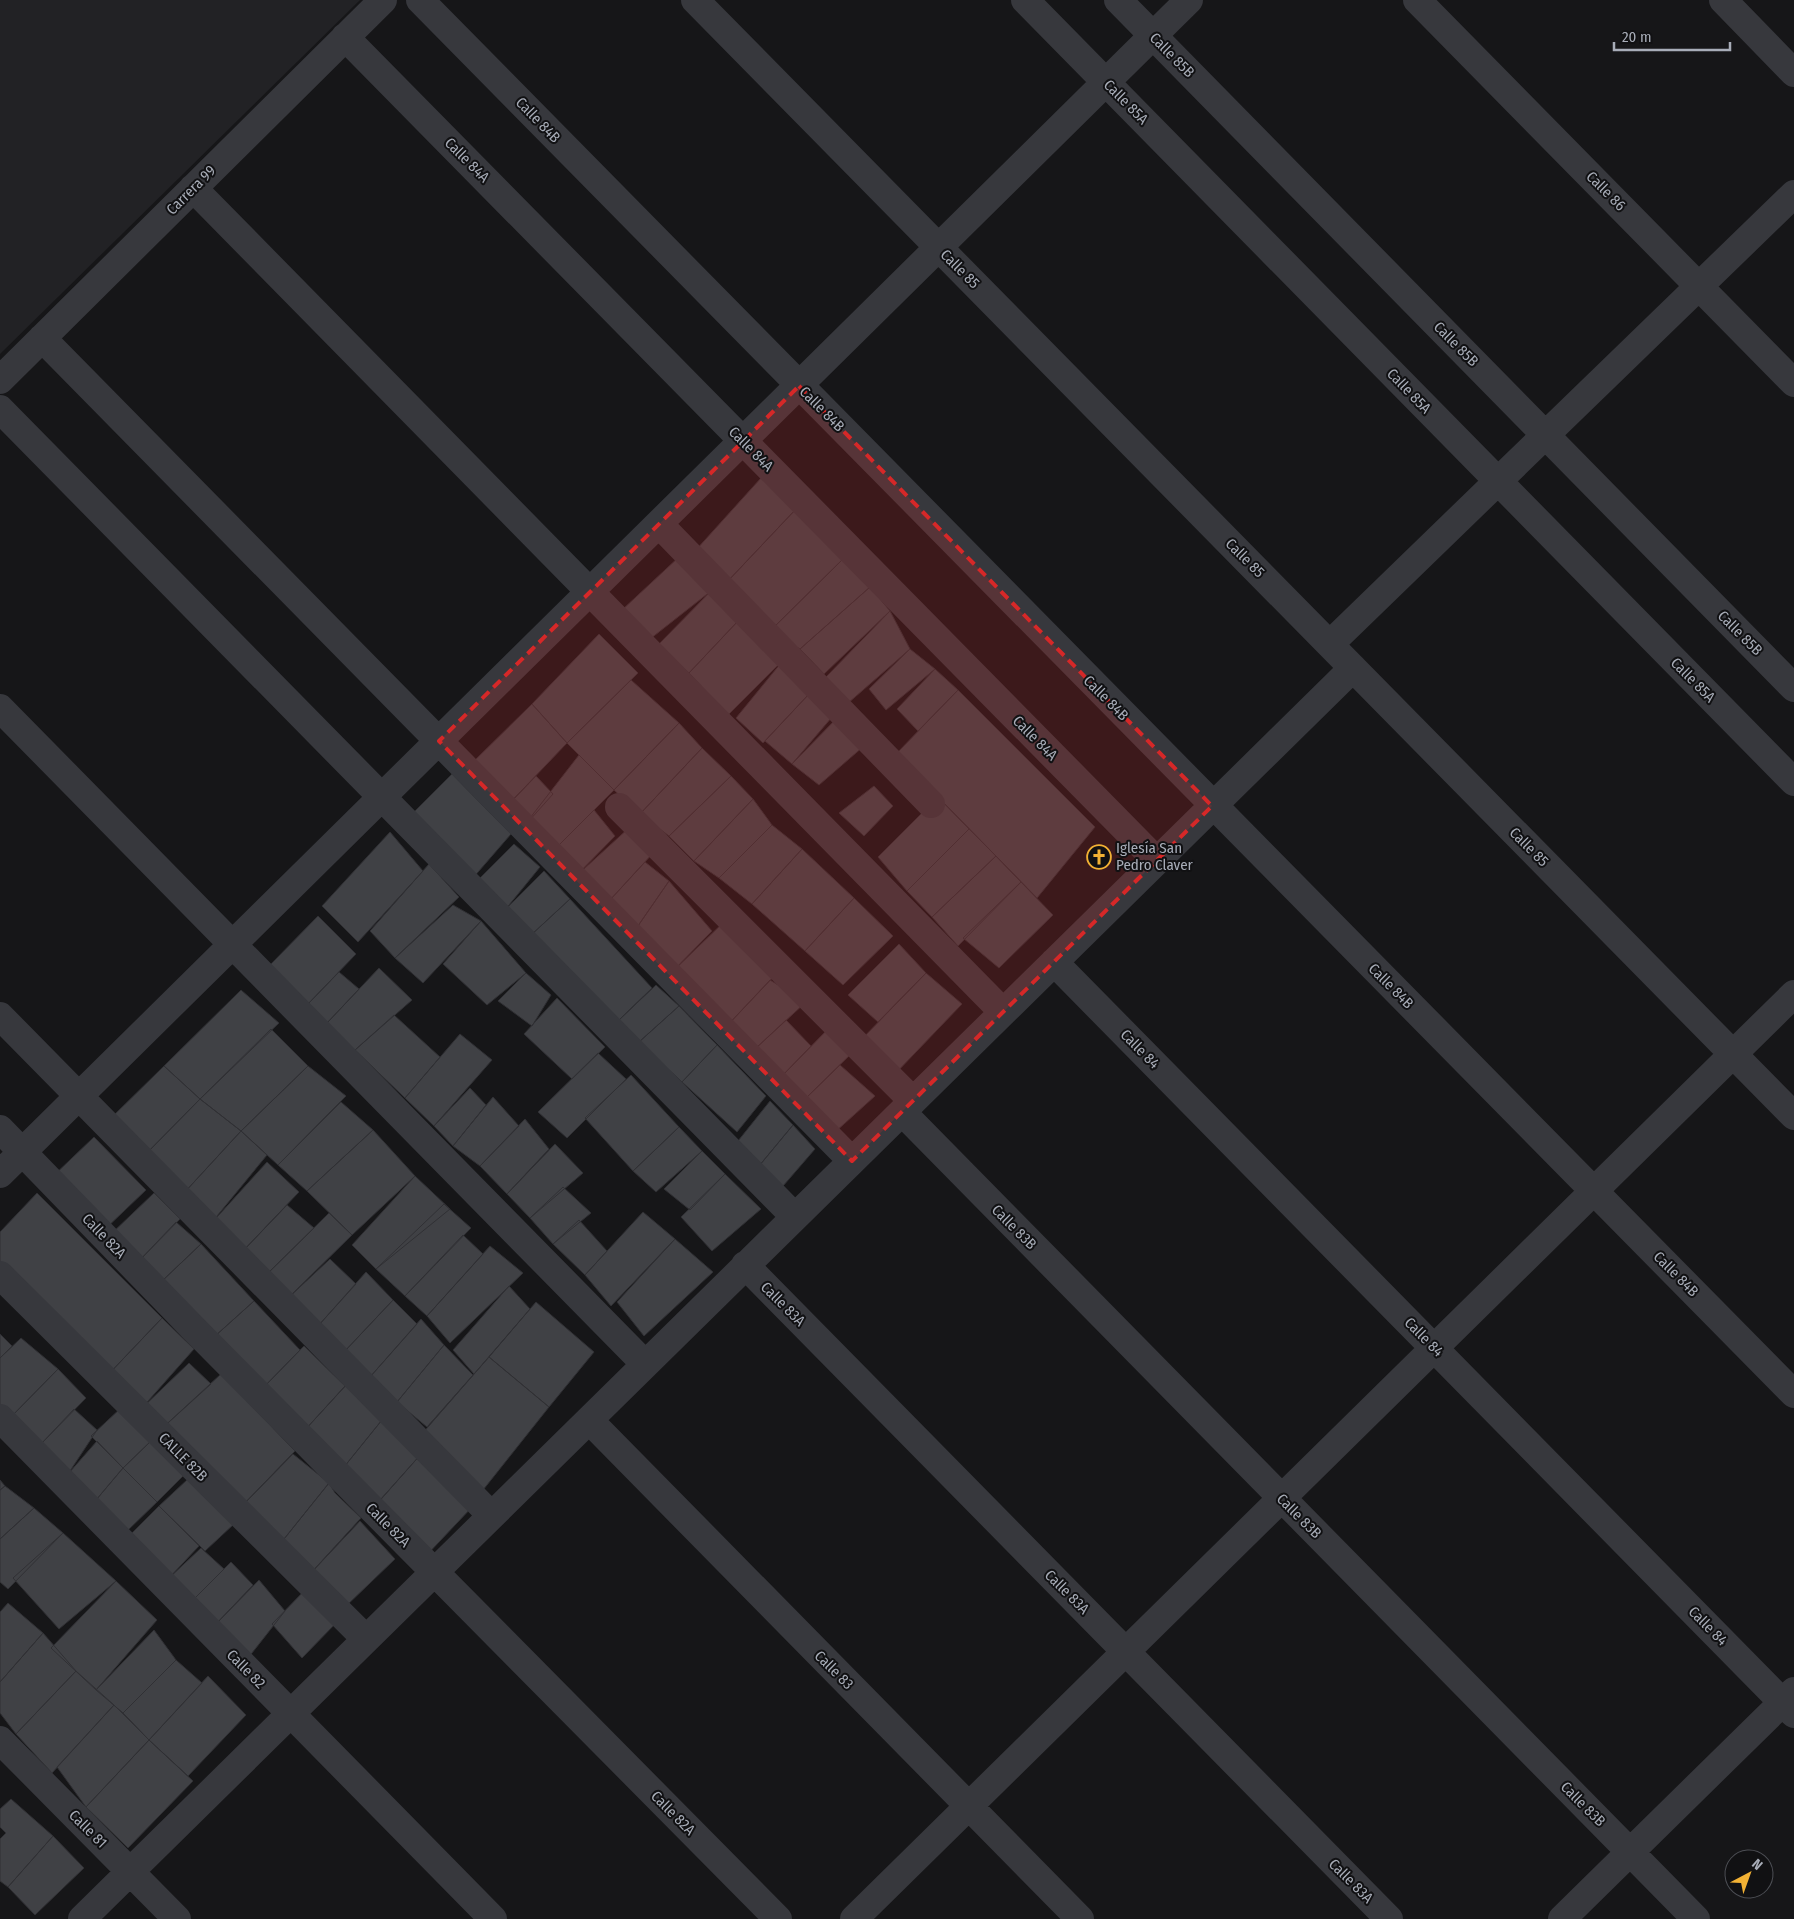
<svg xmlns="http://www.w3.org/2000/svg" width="1794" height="1919" viewBox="0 0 1794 1919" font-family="'Fira Sans Condensed',sans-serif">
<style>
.built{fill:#222225}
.building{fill:#404145;stroke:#303034}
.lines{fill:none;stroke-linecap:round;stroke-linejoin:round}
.street{stroke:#37383d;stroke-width:28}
.marked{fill:#d62828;fill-opacity:0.2;stroke:#d62828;stroke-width:4;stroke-dasharray:10 6;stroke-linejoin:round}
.labels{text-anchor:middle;stroke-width:4;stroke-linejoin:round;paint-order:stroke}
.street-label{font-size:15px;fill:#a8adb8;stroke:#111113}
.poi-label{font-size:15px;fill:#a8adb8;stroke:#111113;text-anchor:start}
</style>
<rect width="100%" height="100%" fill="#161618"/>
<path class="built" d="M0 0H360L0 354Z"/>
<path class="building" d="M761 478 796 509 727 582 695 551Z
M796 509 843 559 770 631 727 582Z
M680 556 711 591 650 639 622 610Z
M843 559 870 587 800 649 770 631Z
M870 587 890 611 824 674 800 649Z
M711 591 738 621 689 673 658 645Z
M890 611 910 649 847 704 826 677Z
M738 621 781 662 728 715 689 673Z
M599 634 638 673 567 743 532 704Z
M910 649 935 669 886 710 869 689Z
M785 658 809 694 763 743 736 718Z
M935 669 958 690 918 731 897 709Z
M631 680 679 723 614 790 567 743Z
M958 690 1095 827 1037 898 896 754Z
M809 694 838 710 792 764 765 741Z
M532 704 567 743 505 808 473 762Z
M837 718 864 746 819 785 792 764Z
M679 723 702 748 640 814 614 790Z
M702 748 731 776 669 836 640 814Z
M579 755 614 790 556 848 523 827Z
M452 774 511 834 472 879 409 817Z
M536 776 553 794 528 822 505 808Z
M731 776 753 799 694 861 669 836Z
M874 786 893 806 864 836 839 813Z
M938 797 969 829 907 891 878 857Z
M753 799 772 825 719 878 694 861Z
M594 810 615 836 574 878 556 848Z
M772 825 802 849 752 904 719 878Z
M631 826 654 852 610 900 574 878Z
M969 829 996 856 932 917 907 891Z
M390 832 423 871 358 942 322 906Z
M514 844 540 867 505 910 471 887Z
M802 849 854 898 805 951 752 904Z
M996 856 1021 882 958 946 932 917Z
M645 862 669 881 631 936 610 900Z
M429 864 459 897 395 958 370 931Z
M544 871 570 899 530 936 505 910Z
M669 881 712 931 670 974 631 936Z
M1021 882 1053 915 999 968 963 938Z
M854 898 893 936 843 985 805 951Z
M570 899 652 988 619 1020 530 936Z
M453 905 481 921 423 983 395 958Z
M318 916 356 954 307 1005 270 965Z
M728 918 779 971 724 1029 670 974Z
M481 921 526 973 487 1005 443 964Z
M899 944 926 973 878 1022 848 995Z
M379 968 412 1000 355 1050 327 1023Z
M339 972 359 989 327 1023 307 1005Z
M526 973 551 995 532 1026 498 1001Z
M926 973 962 1004 893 1076 859 1042Z
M770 980 806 1002 755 1049 724 1029Z
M656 985 679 1006 639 1042 619 1020Z
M241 990 279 1023 200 1099 164 1066Z
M557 998 605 1047 572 1079 524 1034Z
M679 1006 717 1045 682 1082 639 1042Z
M394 1015 440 1057 405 1098 355 1050Z
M786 1020 811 1046 782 1076 755 1049Z
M829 1028 856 1049 805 1099 782 1076Z
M271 1029 308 1066 241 1131 200 1099Z
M460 1034 492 1060 434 1126 405 1098Z
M717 1045 766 1096 737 1132 682 1082Z
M598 1053 626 1079 567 1138 538 1112Z
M840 1065 875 1096 834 1133 805 1099Z
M164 1066 200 1099 141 1159 109 1120Z
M308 1066 346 1096 278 1165 241 1131Z
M631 1075 679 1127 633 1171 585 1118Z
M470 1088 486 1105 453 1146 434 1126Z
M493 1097 519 1126 480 1166 453 1146Z
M200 1099 241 1131 183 1194 141 1159Z
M770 1101 793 1125 759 1166 738 1141Z
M341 1102 373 1130 307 1191 278 1165Z
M525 1119 549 1149 507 1194 480 1166Z
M793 1125 815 1149 783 1186 759 1166Z
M679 1127 702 1151 656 1192 633 1171Z
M373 1130 415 1176 352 1235 307 1191Z
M241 1131 267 1155 208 1227 183 1194Z
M94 1137 146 1190 101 1233 49 1180Z
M555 1144 583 1173 530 1218 507 1194Z
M702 1151 725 1174 690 1210 664 1189Z
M267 1162 299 1192 242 1252 208 1227Z
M725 1174 761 1209 712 1251 681 1217Z
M415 1176 450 1209 376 1269 352 1245Z
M563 1187 591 1213 553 1244 530 1218Z
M37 1193 162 1318 104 1379 0 1269V1232Z
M154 1193 180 1219 137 1263 110 1235Z
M444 1204 471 1228 405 1296 376 1269Z
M287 1205 314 1228 264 1277 242 1252Z
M643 1212 675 1239 611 1306 585 1275Z
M329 1213 352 1235 287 1299 264 1277Z
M579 1220 607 1251 585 1275 553 1244Z
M176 1222 201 1244 161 1282 137 1263Z
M463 1235 483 1254 427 1316 405 1296Z
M675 1239 713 1272 644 1336 617 1302Z
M201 1244 254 1301 214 1337 161 1282Z
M490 1246 523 1273 450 1343 427 1316Z
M330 1259 356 1284 318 1326 287 1299Z
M366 1272 393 1300 344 1352 318 1326Z
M509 1286 530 1309 474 1374 453 1350Z
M393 1300 417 1324 370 1377 344 1352Z
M254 1301 300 1350 262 1389 214 1337Z
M536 1302 594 1352 549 1407 489 1357Z
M162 1318 194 1349 141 1409 104 1379Z
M421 1319 444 1345 397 1402 370 1377Z
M0 1334 12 1346 0 1358Z
M21 1338 58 1369 10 1418 0 1408V1358Z
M444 1345 473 1375 427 1427 397 1402Z
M304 1346 345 1386 304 1431 262 1389Z
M489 1357 549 1407 483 1490 421 1435Z
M189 1363 211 1384 158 1432 141 1409Z
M58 1369 86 1398 41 1444 10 1418Z
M221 1374 295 1451 240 1508 158 1432Z
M349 1382 386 1415 344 1467 304 1431Z
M122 1407 151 1441 123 1468 91 1436Z
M74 1409 97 1430 68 1474 41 1444Z
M386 1415 422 1453 380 1500 344 1467Z
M97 1441 123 1468 96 1500 68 1474Z
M151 1441 185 1474 157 1502 123 1468Z
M422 1453 474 1505 423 1559 376 1505Z
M293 1454 329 1483 276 1549 240 1508Z
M123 1468 157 1502 125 1533 96 1500Z
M188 1479 234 1524 205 1551 159 1506Z
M0 1480 5 1486 0 1490Z
M329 1483 335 1493 361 1518 309 1575 276 1549Z
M5 1486 34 1508 0 1539V1490Z
M159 1506 199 1546 168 1579 127 1538Z
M34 1508 63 1533 8 1589 0 1582V1539Z
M360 1521 395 1559 344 1608 309 1575Z
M63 1533 116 1581 59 1629 13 1578Z
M201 1548 224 1569 192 1601 168 1579Z
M231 1562 253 1585 215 1625 192 1601Z
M259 1580 285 1611 248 1658 215 1625Z
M116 1581 157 1620 96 1690 51 1648Z
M306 1589 338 1621 302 1658 272 1624Z
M8 1603 43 1633 0 1682V1612Z
M154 1630 176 1660 123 1713 96 1690Z
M43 1633 76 1671 16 1734 0 1713V1682Z
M176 1660 202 1683 149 1740 123 1713Z
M76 1671 114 1705 52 1773 16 1734Z
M208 1676 246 1715 188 1776 149 1740Z
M114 1705 149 1740 86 1807 57 1767Z
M149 1740 193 1781 128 1848 86 1807Z
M11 1799 53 1836 8 1887 0 1881V1839L6 1833 0 1827V1809Z
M53 1836 84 1868 35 1915 8 1887Z"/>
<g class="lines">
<path class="street" d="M420 0 1794 1394
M695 0 1794 1116
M1025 0 1794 782
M1118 0 1794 688
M1417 0 1794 383
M1723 0 1794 73
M345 37 1157 861
M193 188 1003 1012
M42 338 852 1161
M0 380 383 0
M0 409 795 1217
M659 524 931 804
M1330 644 1794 194
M0 708 645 1364
M619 807 913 1101
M1054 962 1794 1714
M0 1016 491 1515
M902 1112 1696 1919
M0 1129 192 1327 778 1919
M0 1174 1189 0
M745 1265 1389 1919
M0 1275 366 1639
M0 1418 493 1919
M589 1420 1080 1919
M0 1740 177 1919
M82 1919 1353 668
M854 1919 1794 994
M1562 1919 1794 1691"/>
</g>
<path class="marked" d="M799 386 1212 806 852 1161 439 741Z"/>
<defs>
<g id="church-ring" transform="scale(1.25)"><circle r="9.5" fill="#111113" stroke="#f2b134" stroke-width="1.5"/><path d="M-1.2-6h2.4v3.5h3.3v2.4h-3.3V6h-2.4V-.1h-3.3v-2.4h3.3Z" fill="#f2b134"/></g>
</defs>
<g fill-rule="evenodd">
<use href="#church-ring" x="1099" y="857"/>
</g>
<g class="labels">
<g class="street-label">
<text transform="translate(1172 55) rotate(45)" y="5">Calle 85B</text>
<text transform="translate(1126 102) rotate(45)" y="5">Calle 85A</text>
<text transform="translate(538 120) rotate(46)" y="5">Calle 84B</text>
<text transform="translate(467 160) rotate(45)" y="5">Calle 84A</text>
<text transform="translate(191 190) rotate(-45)" y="5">Carrera 99</text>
<text transform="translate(1606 191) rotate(45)" y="5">Calle 86</text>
<text transform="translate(960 269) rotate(45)" y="5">Calle 85</text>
<text transform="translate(1456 344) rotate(45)" y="5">Calle 85B</text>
<text transform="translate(1409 391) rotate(46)" y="5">Calle 85A</text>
<text transform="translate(822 409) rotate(45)" y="5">Calle 84B</text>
<text transform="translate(751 449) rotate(45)" y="5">Calle 84A</text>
<text transform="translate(1245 558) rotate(45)" y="5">Calle 85</text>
<text transform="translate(1740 633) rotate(45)" y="5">Calle 85B</text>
<text transform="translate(1693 680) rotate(45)" y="5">Calle 85A</text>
<text transform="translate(1106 698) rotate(45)" y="5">Calle 84B</text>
<text transform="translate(1035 738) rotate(45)" y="5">Calle 84A</text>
<text transform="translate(1529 847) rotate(45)" y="5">Calle 85</text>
<text transform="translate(1391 986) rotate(45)" y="5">Calle 84B</text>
<text transform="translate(1140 1049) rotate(45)" y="5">Calle 84</text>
<text transform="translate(1014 1227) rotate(45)" y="5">Calle 83B</text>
<text transform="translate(104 1236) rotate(46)" y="5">Calle 82A</text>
<text transform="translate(1676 1274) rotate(45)" y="5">Calle 84B</text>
<text transform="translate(783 1304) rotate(45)" y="5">Calle 83A</text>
<text transform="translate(1424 1337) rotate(45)" y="5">Calle 84</text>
<text transform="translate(183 1457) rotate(45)" y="5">CALLE 82B</text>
<text transform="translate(1299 1516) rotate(45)" y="5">Calle 83B</text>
<text transform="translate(388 1525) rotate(45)" y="5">Calle 82A</text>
<text transform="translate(1067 1592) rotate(45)" y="5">Calle 83A</text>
<text transform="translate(1708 1626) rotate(45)" y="5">Calle 84</text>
<text transform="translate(246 1669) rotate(45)" y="5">Calle 82</text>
<text transform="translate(834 1670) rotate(45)" y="5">Calle 83</text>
<text transform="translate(1583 1804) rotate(45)" y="5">Calle 83B</text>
<text transform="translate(673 1813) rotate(45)" y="5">Calle 82A</text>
<text transform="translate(88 1829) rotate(45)" y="5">Calle 81</text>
<text transform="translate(1351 1881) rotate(45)" y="5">Calle 83A</text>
</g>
<g class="poi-label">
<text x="1116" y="853">Iglesía San<tspan x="1116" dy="17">Pedro Claver</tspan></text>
</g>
</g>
<g transform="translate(1749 1874) rotate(41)"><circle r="24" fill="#111113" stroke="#4d4f55"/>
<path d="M0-4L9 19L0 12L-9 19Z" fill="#f2b134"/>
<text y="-8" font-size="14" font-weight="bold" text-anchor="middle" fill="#a8adb8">N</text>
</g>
<path d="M1614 42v8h116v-8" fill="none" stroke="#a8adb8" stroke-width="2.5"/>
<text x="1622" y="42" font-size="15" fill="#a8adb8" stroke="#111113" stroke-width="4" paint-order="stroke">20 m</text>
</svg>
